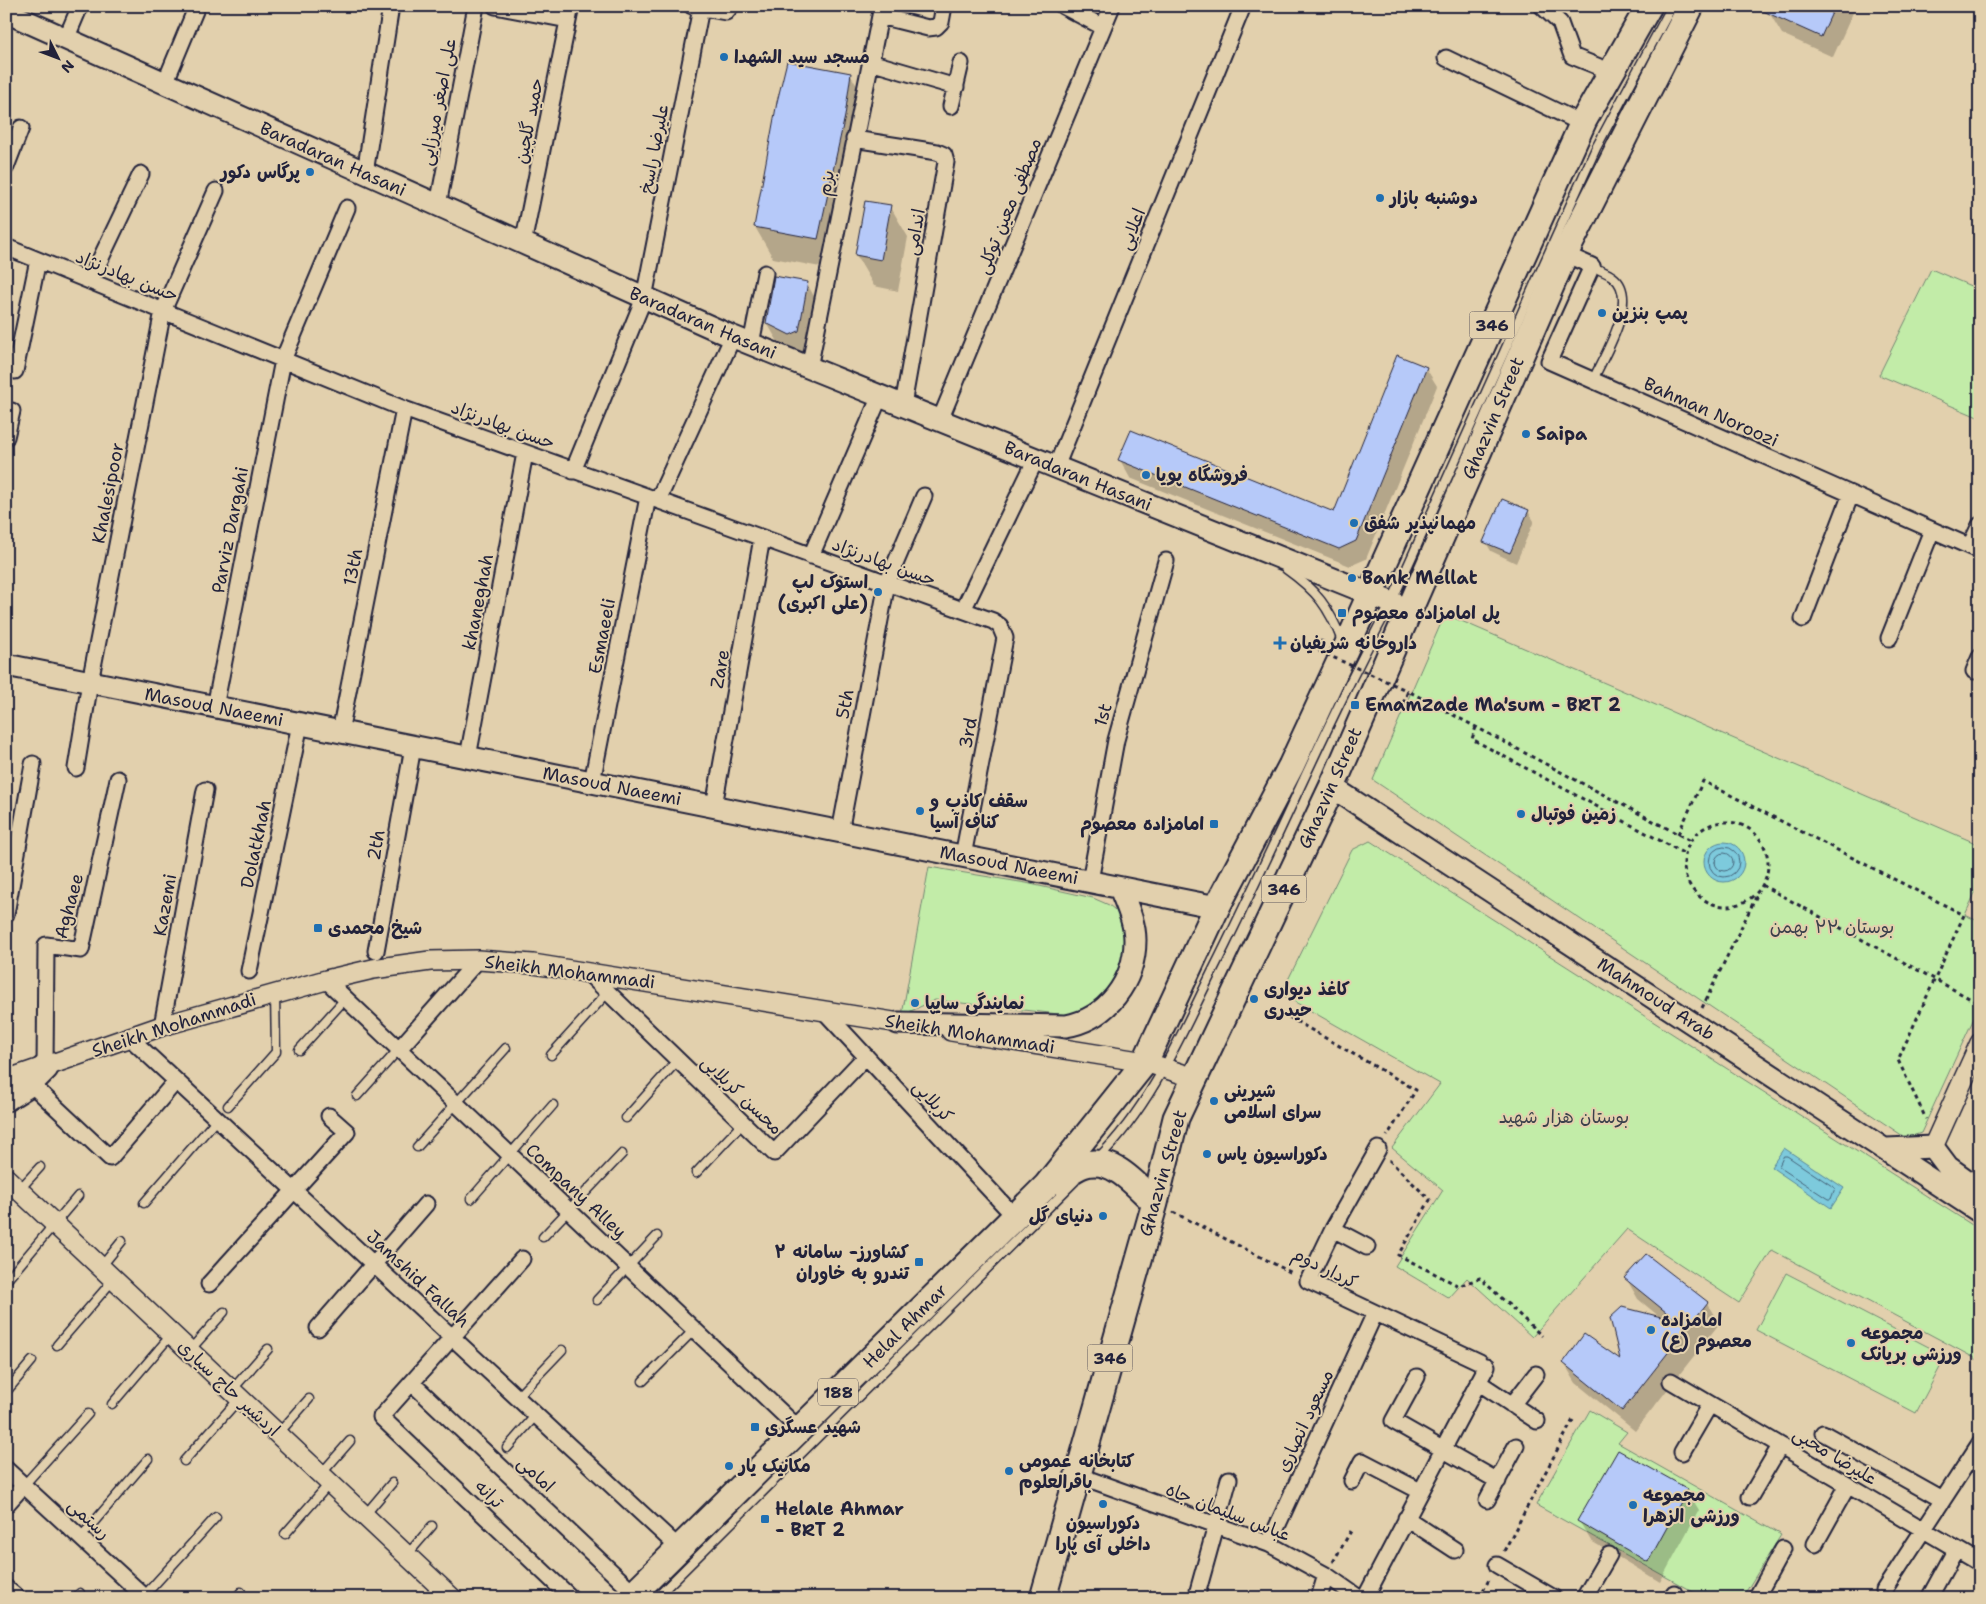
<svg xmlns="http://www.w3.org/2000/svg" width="1986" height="1604" viewBox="0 0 1986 1604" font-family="'Shantell Sans','Playpen Sans Arabic',sans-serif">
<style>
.green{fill:#c2eca8;stroke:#728772}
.water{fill:#7dcadc;stroke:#59879c}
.shadow{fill:#0003}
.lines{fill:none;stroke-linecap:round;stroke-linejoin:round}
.shore{stroke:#46657b;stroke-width:1}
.building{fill:#b6c9f9;stroke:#22223b}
.service-casing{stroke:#22223b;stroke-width:11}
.minor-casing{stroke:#22223b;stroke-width:19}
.tertiary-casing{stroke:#22223b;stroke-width:22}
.secondary-casing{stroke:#22223b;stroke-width:25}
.primary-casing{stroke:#22223b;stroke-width:29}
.path{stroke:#22223b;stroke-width:3;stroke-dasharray:4 4;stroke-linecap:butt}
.service{stroke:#e2d0ad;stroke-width:8}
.minor{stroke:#e2d0ad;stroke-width:15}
.tertiary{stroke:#e2d0ad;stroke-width:19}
.secondary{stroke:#e2d0ad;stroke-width:21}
.primary{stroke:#e2d0ad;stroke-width:25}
.path-bridge{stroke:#22223b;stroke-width:3;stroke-dasharray:4 4;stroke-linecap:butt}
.poi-dot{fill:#1f6fb2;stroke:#e2d0ad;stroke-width:2}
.labels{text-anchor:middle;stroke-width:4;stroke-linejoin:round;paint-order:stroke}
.shield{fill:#e2d0ad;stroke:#5c565d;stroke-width:1}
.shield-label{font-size:16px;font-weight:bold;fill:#22223b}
.poi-label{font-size:18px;font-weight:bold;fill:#22223b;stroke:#e2d0ad;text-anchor:start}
.street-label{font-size:18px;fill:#22223b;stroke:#e2d0ad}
.park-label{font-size:18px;fill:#3a404b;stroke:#e2d0ad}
</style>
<rect width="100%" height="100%" fill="#e2d0ad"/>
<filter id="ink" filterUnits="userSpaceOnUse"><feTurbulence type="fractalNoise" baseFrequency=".02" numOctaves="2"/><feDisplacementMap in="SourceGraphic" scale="10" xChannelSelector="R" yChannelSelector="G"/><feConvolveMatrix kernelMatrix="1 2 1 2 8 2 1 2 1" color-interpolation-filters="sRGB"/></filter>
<g filter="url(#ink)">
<path class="green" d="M1931 269 1980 290V418L1879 375Z
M1445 614 1980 845V882L1965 915 1980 922V1005L1921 1133 1906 1138 1373 780Z
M1370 841 1980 1230V1361L1772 1250 1739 1303 1627 1229 1532 1337 1467 1278 1449 1298 1395 1266 1443 1190 1392 1148 1440 1084 1281 994 1352 850Z
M929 867 1026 883 1093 898 1109 905 1120 914 1128 937 1112 994 1076 1016 935 1000 902 1015Z
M1786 1273 1946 1356 1916 1413 1756 1330Z
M1590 1410 1627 1432 1618 1443 1781 1535 1742 1598H1704L1536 1505Z"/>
<path class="water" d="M1704 862a20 20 0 1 1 40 0a20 20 0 1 1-40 0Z
M1784 1148 1844 1188 1831 1208 1771 1167Z"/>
<path class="shadow" d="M1774 6H1856L1833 57 1782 34 1770 14Z
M850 74 868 105 862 147 836 270 773 258 755 227Z
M890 206 908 237 898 291 874 286 856 255Z
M807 284 825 315 816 362 785 354 767 323Z
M1426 368 1437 386 1366 559 1350 566 1130 478 1120 460 1335 513Z
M1528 511 1534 521 1516 563 1491 551 1485 541Z
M1626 1278 1707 1303 1719 1324 1635 1431 1576 1383 1564 1363 1622 1362 1611 1318 1623 1308 1661 1318 1638 1299Z
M1687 1490 1699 1510 1660 1582 1591 1541 1579 1521Z"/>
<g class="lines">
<path class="shore" d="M1709 862a15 15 0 1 1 30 0a15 15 0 1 1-30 0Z
M1715 862a9 9 0 1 1 18 0a9 9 0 1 1-18 0Z
M1784 1156H1787L1835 1188 1831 1199H1828L1779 1167Z"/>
</g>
<path class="building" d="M1752 6H1835L1821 37Z
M787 61 851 73 845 116 818 239 754 227 777 102Z
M865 201 891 205 881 260 855 255Z
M774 276 808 282 799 331 790 335 766 323Z
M1397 355 1427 367 1356 541 1339 549 1118 460 1131 430 1334 512Z
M1502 499 1529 510 1510 553 1483 542Z
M1646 1254 1708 1302 1622 1411 1563 1363 1584 1334 1620 1359 1610 1318 1622 1307 1677 1321 1624 1278Z
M1618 1450 1688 1489 1648 1562 1577 1521Z"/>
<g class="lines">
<g class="service-casing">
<path id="service" d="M1592 266C1598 270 1607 272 1613 277 1641 298 1603 357 1593 380
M1286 569C1317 591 1329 607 1342 641
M299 1050 346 998
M551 1055 608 992
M357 1096 399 1049
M228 1106 276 1052 275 994
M626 1118 678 1060
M417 1147 506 1048
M1097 1159C1150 1108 1181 1035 1213 970 1274 849 1326 723 1391 603L1596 148 1672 6
M696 1173 743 1123
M19 1190 40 1167
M471 1199 553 1105
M144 1203 217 1119
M543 1237 622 1154
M101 1267 122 1241
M6 1281 78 1196
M597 1300 657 1236
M57 1345 114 1279
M190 1350 224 1312
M643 1381 694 1330
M232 1390 268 1349
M6 1392 32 1361
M517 1397 562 1350
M112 1404 172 1334
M278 1434 309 1399
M507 1448 536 1415
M184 1461 240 1398
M321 1474 350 1441
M24 1485 88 1414
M365 1515 392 1483
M285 1534 330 1483
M81 1537 148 1459
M407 1555 432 1526
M144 1596 216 1517
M76 1598 80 1593
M236 1598 241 1592
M656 1598 1075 1181"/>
</g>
<g class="minor-casing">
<path id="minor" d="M495 6 568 20
M692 6 726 12 731 6
M1063 6 1103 27
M1542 6 1560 23 1572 56 1612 72
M880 16 928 28 936 27 941 22 944 6
M66 39 80 6
M1446 58 1583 124
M870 62 956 87
M165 83 197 6
M951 106 961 63
M854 139 937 152 944 155 946 162 903 405
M6 167 21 128
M365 173 391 6
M438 205 476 6
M523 244 571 6
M6 247 404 409 993 621 1000 626 1005 638 963 856
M1565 254 1592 266 1549 361 1980 551
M90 281 141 174
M751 344 765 273
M809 368 882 6
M15 371 38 260
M940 420 1112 6
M6 437 12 411
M1056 467 1243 6
M573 471 644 298 701 8
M658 500 731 341V336
M1970 546 1980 525
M811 556 880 396
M963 610 1036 459
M1803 619 1851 494
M1889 638 1932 530
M1974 671 1980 657
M215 707 283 360 347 208
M340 732 404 409
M468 757 525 453
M76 768 90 682 163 311 216 191
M592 782 648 497
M714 806 762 538
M840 832 887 583 924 496
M1090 881 1116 740 1166 561
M6 914 33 764
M376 951 413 747
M249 971 300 724
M587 972 774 1153 866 1056
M326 980 800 1430
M823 1010 1015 1217
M162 1026 205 790
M130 1038 679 1548
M399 1049 478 960
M45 1068 46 945 81 950 118 779
M30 1083 110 1158 176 1081
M1378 1149 1333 1229 1308 1281 1480 1362
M1333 1229 1367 1247
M522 1259 381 1417 571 1598
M209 1284 347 1132 329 1116
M318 1328 426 1204
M1417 1377 1393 1421 1498 1481
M1671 1381 1980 1563
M1478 1382 1537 1421
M412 1383 634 1593
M1512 1405 1536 1374
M1823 1433 1941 1499
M1682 1452 1710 1404
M6 1469 146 1598
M1077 1475 1269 1544 1326 1575 1359 1598
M1352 1481 1362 1461 1420 1491
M1750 1497 1780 1446
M1487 1500 1516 1446
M6 1505 24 1485
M1406 1518 1455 1550
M1269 1544 1375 1313
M1815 1544 1848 1485
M1497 1565 1554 1598
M6 1588 18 1598
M1884 1590 1980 1443
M1196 1598 1229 1479
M1319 1598 1326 1575
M1365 1598 1487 1366
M1584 1598 1609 1555
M1671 1598 1674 1593
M1756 1598 1783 1549
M1929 1598 1956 1549"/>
</g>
<g class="tertiary-casing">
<path id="tertiary" d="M951 1031 1145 1062 1195 1078
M6 1080 162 1026 326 980 373 969 430 961 478 960 533 964 912 1025
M1933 1147 1980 1043
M6 1178 452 1598"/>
</g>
<g class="secondary-casing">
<path id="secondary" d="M6 12 731 336 1410 610
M6 665 1217 907
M1332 787 1980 1212
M898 1023 1066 1026C1107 1019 1135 981 1135 940 1135 922 1126 904 1120 888
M1887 1149 1933 1147 1948 1167 1980 1190"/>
</g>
<g class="primary-casing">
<path id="primary" d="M6 1098 30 1083 45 1068
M1055 1181C1064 1176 1073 1169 1083 1165 1112 1155 1136 1185 1155 1203
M629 1598 1046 1186 1145 1062 1217 907 1291 766 1345 650 1584 120 1649 6
M1043 1598 1155 1203 1176 1118 1332 787 1565 254 1691 6"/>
</g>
<path class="path" d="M1319 651 1322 640
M1388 708 1399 714 1408 691 1691 841
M1476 727 1472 739 1685 854
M1684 864a42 42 0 1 1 84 0a42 42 0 1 1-84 0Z
M1678 834 1703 781 1964 915 1898 1060 1926 1119
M1762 885 1980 1004
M1702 1008 1757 895
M1289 1017 1416 1090 1387 1136
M1389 1160 1430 1200 1398 1255 1459 1286 1480 1278 1542 1336
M1173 1212 1294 1274
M1504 1551 1574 1418
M1333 1562 1351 1531
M1479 1598 1490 1578"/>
<use href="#service" class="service"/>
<use href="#minor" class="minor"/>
<use href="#tertiary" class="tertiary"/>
<use href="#secondary" class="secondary"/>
<use href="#primary" class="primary"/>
<path class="path-bridge" d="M1319 651 1408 691"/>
</g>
</g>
<g class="poi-dot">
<circle cx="724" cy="57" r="5"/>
<circle cx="310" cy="172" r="5"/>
<circle cx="1380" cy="198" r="5"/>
<circle cx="1602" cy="313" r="5"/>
<circle cx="1526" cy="434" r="5"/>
<circle cx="1146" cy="475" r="5"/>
<circle cx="1354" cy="523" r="5"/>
<circle cx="1352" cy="578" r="5"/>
<circle cx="878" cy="592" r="5"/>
<rect x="1337" y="608" width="10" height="10" rx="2.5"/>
<path d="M1277.5 635.5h5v5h5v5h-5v5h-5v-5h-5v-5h5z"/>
<rect x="1350" y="700" width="10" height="10" rx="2.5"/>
<circle cx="920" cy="811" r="5"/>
<circle cx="1521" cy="814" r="5"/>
<rect x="1209" y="819" width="10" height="10" rx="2.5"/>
<rect x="313" y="923" width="10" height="10" rx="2.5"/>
<circle cx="1254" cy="999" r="5"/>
<circle cx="915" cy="1003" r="5"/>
<circle cx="1214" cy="1101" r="5"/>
<circle cx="1207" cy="1154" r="5"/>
<circle cx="1103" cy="1216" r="5"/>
<rect x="914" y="1257" width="10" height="10" rx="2.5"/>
<circle cx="1651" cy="1330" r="5"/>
<circle cx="1851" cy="1343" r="5"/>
<rect x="750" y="1422" width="10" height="10" rx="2.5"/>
<circle cx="729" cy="1466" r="5"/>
<circle cx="1009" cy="1471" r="5"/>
<circle cx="1103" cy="1504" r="5"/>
<circle cx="1633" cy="1505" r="5"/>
<rect x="760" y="1514" width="10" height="10" rx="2.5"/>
</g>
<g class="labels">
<g class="shield">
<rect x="1469.5" y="311.5" width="45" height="27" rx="4"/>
<rect x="1261.5" y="875.5" width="45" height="27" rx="4"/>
<rect x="1087.5" y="1344.5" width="45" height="27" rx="4"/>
<rect x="818" y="1378.5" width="40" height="27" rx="4"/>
</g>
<g class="shield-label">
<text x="1492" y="331">346</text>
<text x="1284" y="895">346</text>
<text x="1110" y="1364">346</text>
<text x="838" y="1398">188</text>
</g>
<g class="poi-label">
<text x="734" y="63">مسجد سید الشهدا</text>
<text x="300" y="178" text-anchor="end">پرگاس دکور</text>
<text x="1390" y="204">دوشنبه بازار</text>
<text x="1612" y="319">پمپ بنزین</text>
<text x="1536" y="440">Saipa</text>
<text x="1156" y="481">فروشگاه پویا</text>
<text x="1364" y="529">مهمانپذیر شفق</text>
<text x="1362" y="584">Bank Mellat</text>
<text x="868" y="588" text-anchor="end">استوک لپ<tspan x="868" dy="21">(علی اکبری)</tspan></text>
<text x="1352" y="619">پل امامزاده معصوم</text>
<text x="1290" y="649">داروخانه شریفیان</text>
<text x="1365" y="711">EmamZade Ma'sum - BRT 2</text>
<text x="930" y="807">سقف کاذب و<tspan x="930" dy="21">کناف آسیا</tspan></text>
<text x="1531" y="820">زمین فوتبال</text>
<text x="1204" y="830" text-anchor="end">امامزاده معصوم</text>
<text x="328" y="934">شیخ محمدی</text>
<text x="1264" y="995">کاغذ دیواری<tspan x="1264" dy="21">حیدری</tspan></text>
<text x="925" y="1009">نمایندگی سایپا</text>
<text x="1224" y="1097">شیرینی<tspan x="1224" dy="21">سرای اسلامی</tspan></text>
<text x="1217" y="1160">دکوراسیون یاس</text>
<text x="1093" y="1222" text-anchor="end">دنیای گل</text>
<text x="909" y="1258" text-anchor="end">کشاورز- سامانه ۲<tspan x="909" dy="21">تندرو به خاوران</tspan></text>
<text x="1661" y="1326">امامزاده<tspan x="1661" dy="21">معصوم (ع)</tspan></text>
<text x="1861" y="1339">مجموعه<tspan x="1861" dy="21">ورزشی بریانک</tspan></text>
<text x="765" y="1433">شهید عسگری</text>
<text x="1019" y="1467">کتابخانه عمومی<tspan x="1019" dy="21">باقرالعلوم</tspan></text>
<text x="739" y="1472">مکانیک یار</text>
<text x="1643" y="1501">مجموعه<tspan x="1643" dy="21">ورزشی الزهرا</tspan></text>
<text x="775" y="1515">Helale Ahmar<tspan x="775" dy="21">- BRT 2</tspan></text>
<text x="1103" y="1529" text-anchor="middle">دکوراسیون<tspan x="1103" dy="21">داخلی آی پارا</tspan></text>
</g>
<g class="street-label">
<text transform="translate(438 102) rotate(-79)" y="6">علی اصغر میرزایی</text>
<text transform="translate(529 121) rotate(-79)" y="6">حمید گلچین</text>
<text transform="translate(654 149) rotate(-79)" y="6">علیرضا راسخ</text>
<text transform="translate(333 159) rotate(24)" y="6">Baradaran Hasani</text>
<text transform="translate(826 183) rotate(-79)" y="6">بزم</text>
<text transform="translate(1009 206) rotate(-68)" y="6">مصطفی معین توکلی</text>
<text transform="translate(1132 229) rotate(-68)" y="6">اعلایی</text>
<text transform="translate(915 232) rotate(-80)" y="6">اندامی</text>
<text transform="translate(127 276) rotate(22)" y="6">حسن بهادرنژاد</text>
<text transform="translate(703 323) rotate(23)" y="6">Baradaran Hasani</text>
<text transform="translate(1711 412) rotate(24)" y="6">Bahman Noroozi</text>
<text transform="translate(1493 418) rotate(-67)" y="6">Ghazvin Street</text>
<text transform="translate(503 425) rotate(20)" y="6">حسن بهادرنژاد</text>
<text transform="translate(1078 476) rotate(22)" y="6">Baradaran Hasani</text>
<text transform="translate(108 493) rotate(-79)" y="6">Khalesipoor</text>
<text transform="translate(230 530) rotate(-79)" y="6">Parviz Dargahi</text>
<text transform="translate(884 562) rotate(20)" y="6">حسن بهادرنژاد</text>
<text transform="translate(353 567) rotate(-79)" y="6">13th</text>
<text transform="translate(478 602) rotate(-79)" y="6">khaneghah</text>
<text transform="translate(602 636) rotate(-79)" y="6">Esmaeeli</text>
<text transform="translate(720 669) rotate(-80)" y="6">Zare</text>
<text transform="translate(845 704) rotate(-79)" y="6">5th</text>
<text transform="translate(214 707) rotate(11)" y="6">Masoud Naeemi</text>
<text transform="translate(1103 715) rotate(-74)" y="6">1st</text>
<text transform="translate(968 733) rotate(-79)" y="6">3rd</text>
<text transform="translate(612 786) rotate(11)" y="6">Masoud Naeemi</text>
<text transform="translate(1330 788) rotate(-66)" y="6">Ghazvin Street</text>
<text transform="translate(256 844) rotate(-78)" y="6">Dolatkhah</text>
<text transform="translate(376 845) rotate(-80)" y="6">2th</text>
<text transform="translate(1009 865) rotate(11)" y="6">Masoud Naeemi</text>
<text transform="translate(165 905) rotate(-80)" y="6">Kazemi</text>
<text transform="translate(69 906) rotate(-75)" y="6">Aghaee</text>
<text transform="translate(570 972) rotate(7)" y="6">Sheikh Mohammadi</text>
<text transform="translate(1656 999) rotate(33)" y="6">Mahmoud Arab</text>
<text transform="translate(174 1025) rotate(-18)" y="6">Sheikh Mohammadi</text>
<text transform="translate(970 1034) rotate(9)" y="6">Sheikh Mohammadi</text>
<text transform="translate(742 1095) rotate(44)" y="6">محسن کربلایی</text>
<text transform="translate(933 1101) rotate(47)" y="6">کربلایی</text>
<text transform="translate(1163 1173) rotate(-74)" y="6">Ghazvin Street</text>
<text transform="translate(576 1191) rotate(43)" y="6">Company Alley</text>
<text transform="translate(1325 1268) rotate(26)" y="6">کردار دوم</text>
<text transform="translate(418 1279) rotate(43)" y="6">Jamshid Fallah</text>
<text transform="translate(905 1326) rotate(-45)" y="6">Helal Ahmar</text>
<text transform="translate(229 1388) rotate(43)" y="6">اردشیر حاج سیاری</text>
<text transform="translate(1305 1421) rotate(-65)" y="6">مسعود انصاری</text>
<text transform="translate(1835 1456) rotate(31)" y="6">علیرضا محبی</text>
<text transform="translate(536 1474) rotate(43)" y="6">امامی</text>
<text transform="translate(489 1494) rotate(44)" y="6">ترانه</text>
<text transform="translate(1228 1512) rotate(21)" y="6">عباس سلیمان جاه</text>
<text transform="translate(89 1519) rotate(43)" y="6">رستمی</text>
</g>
<g class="park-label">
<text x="1832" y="933">بوستان ۲۲ بهمن</text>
<text x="1564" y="1123">بوستان هزار شهید</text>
</g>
</g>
<rect width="1986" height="1604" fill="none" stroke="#e2d0ad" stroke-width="25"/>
<rect x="12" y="12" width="1961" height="1579" fill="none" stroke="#22223b" stroke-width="2" filter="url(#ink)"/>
<g transform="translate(58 58) rotate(132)" stroke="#e2d0ad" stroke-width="4" paint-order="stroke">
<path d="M0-4L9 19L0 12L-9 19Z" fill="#22223b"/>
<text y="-8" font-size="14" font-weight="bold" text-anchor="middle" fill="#22223b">N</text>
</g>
</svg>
